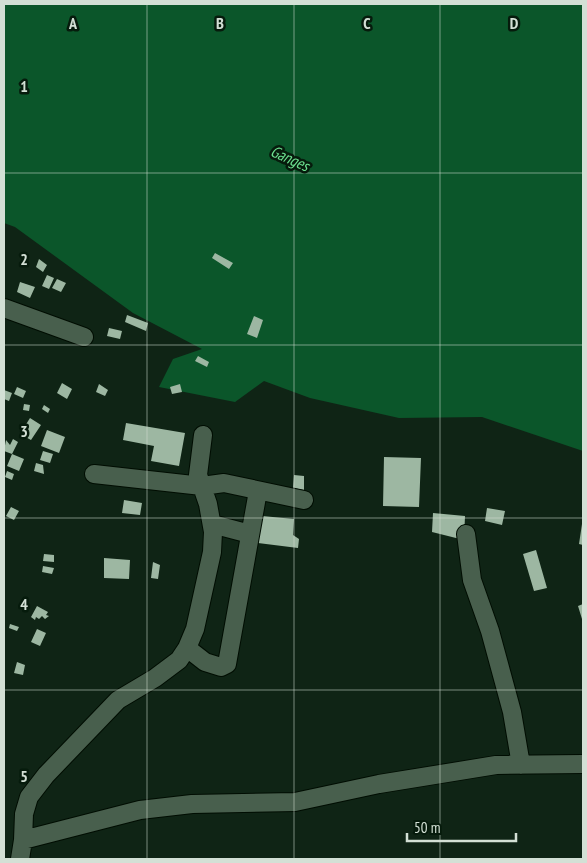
<svg xmlns="http://www.w3.org/2000/svg" width="587" height="863" viewBox="0 0 587 863" font-family="'PT Sans Narrow',sans-serif">
<style>
.water{fill:#0b562a}
.building{fill:#9db7a2}
.lines{fill:none;stroke-linecap:round;stroke-linejoin:round}
.minor-casing{stroke:#000d02;stroke-width:20}
.minor{stroke:#485f4d;stroke-width:18}
.grid{fill:none;stroke:#d3e0d5;stroke-width:1;stroke-opacity:0.55}
.labels{text-anchor:middle;stroke-width:5;stroke-linejoin:round;paint-order:stroke}
.water-label{font-size:16px;font-style:italic;fill:#6ce08f;stroke:#061b0c}
.grid-label{font-size:16px;text-anchor:middle;font-weight:bold;fill:#d3e0d5;stroke:#061b0c;stroke-width:5;stroke-linejoin:round;paint-order:stroke}
</style>
<rect width="100%" height="100%" fill="#0f2415"/>
<path class="water" d="M4 4H583V451L482 417 399 418 310 398 264 381 235 402 159 387 173 359 202 349 133 313 15 227 4 223Z"/>
<path class="building" d="M215 253 233 263 229 269 212 258Z
M39 259 47 265 43 272 36 267Z
M47 275 54 278 49 289 42 286Z
M57 279 66 283 61 292 52 288Z
M20 282 35 287 30 298 17 292Z
M127 315 148 323 146 331 125 322Z
M254 316 263 320 257 338 247 334Z
M109 328 122 331 120 339 107 336Z
M198 356 209 362 207 367 195 361Z
M62 383 72 389 67 399 57 393Z
M99 384 108 390 105 396 96 392Z
M180 384 182 392 172 394 170 387Z
M17 387 26 391 23 398 14 394Z
M4 390 12 393 9 401 4 399Z
M24 404 30 405 29 411 23 410Z
M44 405 50 409 48 413 42 409Z
M30 418 41 425 31 440 20 434Z
M126 423 185 433 179 466 151 461 154 446 123 440Z
M47 430 65 437 59 453 41 446Z
M13 439 18 442 12 454 4 451 6 440 10 445Z
M43 451 53 454 50 463 40 460Z
M12 454 24 459 19 471 7 466Z
M384 457 421 458 419 507 383 506Z
M36 463 43 465 44 474 34 471Z
M7 471 14 474 12 480 5 477Z
M294 475 304 476V490L293 488Z
M124 500 142 503 140 515 122 513Z
M11 507 19 511 14 520 6 516Z
M487 508 505 511 502 525 485 521Z
M433 513 465 516 464 540 432 532Z
M262 516 294 519 293 535 299 539 298 548 258 543Z
M582 524H583V545L579 544Z
M536 550 547 588 534 591 523 554Z
M44 554 54 555V562L43 561Z
M104 558 130 560 129 579 104 578Z
M153 562 160 565 158 579 151 578Z
M43 566 54 568 52 574 42 572Z
M583 604V618L582 619 578 606Z
M37 606 48 612 46 615 49 616 45 619 42 616 39 619 36 617 35 620 31 617Z
M10 624 19 627 17 631 9 628Z
M37 629 46 633 40 646 31 642Z
M17 662 25 665 23 675 14 673Z"/>
<g class="lines">
<g class="minor-casing">
<path id="minor" d="M4 308 84 337
M94 474 202 486 224 483 304 500
M212 524 250 534
M466 534 472 580 490 631 512 712 521 765
M187 648 205 662 221 667 227 664 258 491
M23 840 24 814 29 797 46 775 118 700 155 678 179 660 187 648 195 629 212 552 213 532 208 504 198 475 203 435
M20 859 23 840 140 810 192 804 295 802 379 784 496 765 583 764"/>
</g>
<use href="#minor" class="minor"/>
</g>
<path class="grid" d="M147 4V859M294 4V859M440 4V859M4 173H583M4 345H583M4 518H583M4 690H583"/>
<g class="labels">
<g class="water-label">
<text transform="translate(290 158) rotate(24)" y="6">Ganges</text>
</g>
</g>
<g class="grid-label">
<text x="73" y="29">A</text>
<text x="220" y="29">B</text>
<text x="367" y="29">C</text>
<text x="514" y="29">D</text>
<text x="24" y="92">1</text>
<text x="24" y="265">2</text>
<text x="24" y="437">3</text>
<text x="24" y="610">4</text>
<text x="24" y="782">5</text>
</g>
<rect width="587" height="863" fill="none" stroke="#d3e0d5" stroke-width="10"/>
<path d="M407 833v8h109v-8" fill="none" stroke="#d3e0d5" stroke-width="2.5"/>
<text x="414" y="833" font-size="15" fill="#d3e0d5" stroke="#061b0c" stroke-width="4" paint-order="stroke">50 m</text>
</svg>
